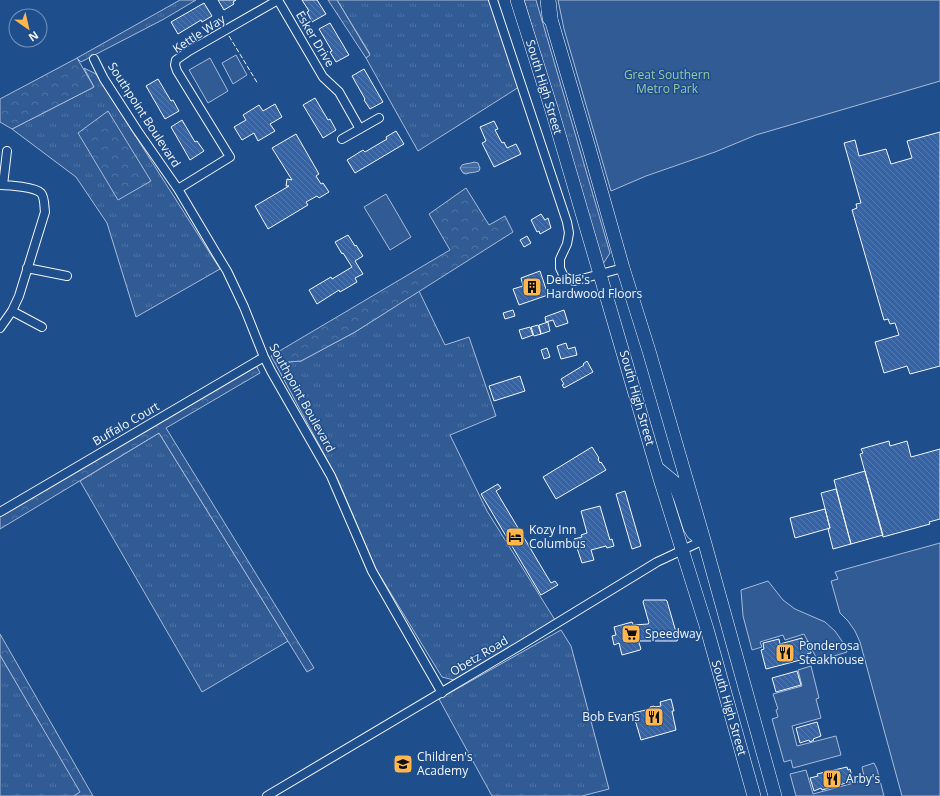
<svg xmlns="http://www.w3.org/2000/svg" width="940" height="796" viewBox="0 0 940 796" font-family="'Open Sans',sans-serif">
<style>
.grass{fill:url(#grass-tufts);stroke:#a8bbd7}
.forest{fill:url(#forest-crowns);stroke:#a8bbd7}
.built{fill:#305b95;stroke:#a8bbd7}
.water{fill:url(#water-rules);stroke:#a8bbd7}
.building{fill:url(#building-back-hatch);stroke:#f2f6ff}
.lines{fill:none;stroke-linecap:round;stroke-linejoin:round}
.minor-casing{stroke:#f2f6ff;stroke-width:10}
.primary-casing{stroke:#f2f6ff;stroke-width:14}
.motorway-casing{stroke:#f2f6ff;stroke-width:16}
.minor{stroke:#1f4e8c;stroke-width:8}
.primary{stroke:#1f4e8c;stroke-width:13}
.motorway{stroke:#1f4e8c;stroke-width:15}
.fence{stroke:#f2f6ff;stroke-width:1;stroke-dasharray:5 2;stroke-linecap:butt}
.labels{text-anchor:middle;stroke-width:3;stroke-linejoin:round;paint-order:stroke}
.street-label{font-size:12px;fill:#f2f6ff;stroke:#1f4e8c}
.park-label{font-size:12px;fill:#97c8a6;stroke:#1f4e8c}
.poi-label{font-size:12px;fill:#f2f6ff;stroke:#1f4e8c;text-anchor:start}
</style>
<defs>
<pattern id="grass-tufts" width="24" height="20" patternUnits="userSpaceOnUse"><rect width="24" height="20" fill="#305b95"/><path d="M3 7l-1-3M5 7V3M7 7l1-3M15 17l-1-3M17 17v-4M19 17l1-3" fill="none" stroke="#4e73a5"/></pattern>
<pattern id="forest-crowns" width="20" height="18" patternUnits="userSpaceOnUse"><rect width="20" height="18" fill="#305b95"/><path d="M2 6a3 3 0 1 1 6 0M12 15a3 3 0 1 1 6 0" fill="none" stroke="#4e73a5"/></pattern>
<pattern id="water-rules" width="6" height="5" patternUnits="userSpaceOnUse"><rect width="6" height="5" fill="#446ba0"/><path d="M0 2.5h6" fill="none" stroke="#5f81ae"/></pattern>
<pattern id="building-back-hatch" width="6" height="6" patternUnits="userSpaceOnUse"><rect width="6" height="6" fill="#3563a3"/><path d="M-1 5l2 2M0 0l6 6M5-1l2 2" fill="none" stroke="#537ab1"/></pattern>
</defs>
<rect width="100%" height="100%" fill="#1f4e8c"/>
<path class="grass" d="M180 0H196L164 19 81 62 77 58Z
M337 0H490L519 87 418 151 366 58 370 54Z
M524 0H536L610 253 603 264Z
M84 68 96 74 220 269 136 317 107 223 76 177 12 129 94 87Z
M419 291 445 345 469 337 496 416 450 435 487 511 555 620 454 680 442 677 376 569 338 480 275 363 301 361 355 332Z
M159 433 288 641 202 692 80 481Z
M561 630 571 646 609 789 582 796H492L439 699Z
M0 655 81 792 74 796H0Z"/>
<path class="forest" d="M328 0H337L370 55 366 58Z
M77 58 94 87 12 129 0 122V99Z
M108 111 151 181 118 200 78 133Z
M466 188 489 225 505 216 513 232 355 332 301 361 275 363 271 356 450 250 429 214Z
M256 365 260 373 166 428 314 668 307 672 159 433 0 529V516Z
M0 634 93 796H74L80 792 0 655Z"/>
<path class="built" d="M558 0H940V81L756 135 715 152 646 176 611 191 564 29Z
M236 55 247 75 233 84 222 63Z
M210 58 228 91 208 103 189 70Z
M386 194 411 237 390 250 364 207Z
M940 543V796H902L860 642 855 631 848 621 840 613 831 581 838 579 835 572Z
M768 581 783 600 795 609 825 622 835 631 842 641 847 652 818 661 804 634 785 640 783 635 760 642 762 647 752 650 743 616 741 590Z
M811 666 819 698 816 699 821 718 792 726 797 746 836 736 841 755 793 768 791 760 784 762 772 719 778 717 776 710 778 709 773 694 802 686 798 670Z
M874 763 877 769 884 796H796L790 774 806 770 813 794 865 780 862 767Z"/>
<path class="water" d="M474 162 478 163 480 168 479 171C474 173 470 172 466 174L463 173 460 168 462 165C466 163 470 164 474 162Z"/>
<path class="building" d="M218 0H236L233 2 234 4 224 10Z
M302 0H317L326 14 312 22 307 12 309 11Z
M204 3 212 16 202 22 201 20 178 34 171 22Z
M330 23 349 55 336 62 330 52 332 51 319 29Z
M364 69 383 102 370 109 364 100 365 99 352 76Z
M158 79 171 101 173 100 179 111 165 119 146 86Z
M315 98 328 120 330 119 336 130 323 138 303 105Z
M275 104 282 117 270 124 275 131 258 141 254 133 242 140 234 127 246 120 243 115 259 105 263 111Z
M182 120 195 142 197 141 204 151 190 160 171 127Z
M494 121 498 129 495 130 502 143 504 142 507 148 516 144 521 154 494 167 482 143 486 141 480 127Z
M396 131 404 144 355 173 347 160 363 150 365 152 387 139 386 137Z
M940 132V366L910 374 907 366 884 373 875 342 899 335 895 323 890 324 888 319 884 320 852 210 857 208 856 204 861 203 844 143 855 140 859 156 886 149 891 164 912 158 907 141Z
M296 134 319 174 316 176 321 184 323 183 329 192 319 198 317 196 306 202 308 205 268 229 255 206 289 186H286L287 179 292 180 272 148Z
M541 214 545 220 548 218 551 228 540 234 539 231 537 232 531 220Z
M348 235 355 246 356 245 363 256 355 261 363 274 355 278 357 282 340 292 339 290 317 304 309 290 331 277 332 279 352 267 343 253 342 254 335 242Z
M527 236 531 243 524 247 520 240Z
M540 271 548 295 519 305 513 289 523 286 521 278Z
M513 310 515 316 505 319 503 313Z
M564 310 568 323 556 327 553 320 546 322 545 317Z
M548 322 550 331 541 334 539 325Z
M538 325 541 334 534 336 531 327Z
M530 327 533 335 522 339 519 330Z
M566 343 568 349 575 347 577 355 561 359 557 346Z
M547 348 550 357 544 359 541 350Z
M587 361 593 372 564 388 562 385 564 384 561 379 584 365 583 364Z
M520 376 525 391 494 401 489 386Z
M889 441 890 446 907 441 911 457 940 449V519L929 522 930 524 883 537 860 454 863 453 861 449Z
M592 447 599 458 598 459 600 463 601 462 606 470 556 499 543 477Z
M865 471 883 535 851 544 834 480Z
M498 484 501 488 496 491 551 583 555 581 558 585 541 595 481 494Z
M836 489 851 544 833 549 828 529 830 528 821 493Z
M625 491 641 546 632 549 616 494Z
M600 506 610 540 612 539 614 546 607 548 606 546 591 550 594 560 582 563 574 539 582 537 581 535 587 533 581 511Z
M825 509 830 528 795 538 790 518Z
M644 600H666L667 601 678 639 677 641H638L634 625 648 624 649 623 643 602Z
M632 622 633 624 641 649 640 650 622 655 619 643 614 645 612 636 616 635 614 627Z
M802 638 803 643 808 641 811 653 807 654 808 658 770 668 766 669 761 650 764 649 763 643 779 639 780 644Z
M797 671 801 685 776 692 772 678Z
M671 699 674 711H672L676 730 641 740 633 713 650 709V707L654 706 655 707 661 706 660 702Z
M817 722 821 736 813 739 814 740 810 742 809 740 800 743 796 728Z
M847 767 848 770 850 769 853 781 822 790 821 788 814 791 810 778 818 776 817 774Z"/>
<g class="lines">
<g class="minor-casing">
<path id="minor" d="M493 0 567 222 569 233 567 244 560 259V268L564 277 574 281 623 268
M94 59 104 79 137 130 178 189 216 253 227 271 244 307 264 357 271 371 331 476 372 571 442 693
M342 139 379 118
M0 185C9 185 35 187 41 193 45 198 44 206 45 212L19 296 12 311 0 328
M3 185 7 151
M178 189 230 157 177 71 175 65 176 60 189 51 278 0 323 77 339 92 360 129
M27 268 67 276
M12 311 42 327
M0 512 264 357
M267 796 521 645 657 562 704 540"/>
</g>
<g class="primary-casing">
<path id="primary" d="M517 0 553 114 660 479 707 629 754 796
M548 9 589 148 623 268 649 351 704 540 775 796
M657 468 674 482 681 500 690 528 693 533 698 537 704 540"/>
</g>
<g class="motorway-casing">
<path id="motorway" d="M548 0 550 18"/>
</g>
<use href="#minor" class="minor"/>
<use href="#primary" class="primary"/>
<use href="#motorway" class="motorway"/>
<path class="fence" d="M229 36 258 84"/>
</g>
<defs>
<g id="building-square" transform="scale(1)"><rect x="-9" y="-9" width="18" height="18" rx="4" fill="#ffb74d" stroke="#1f4e8c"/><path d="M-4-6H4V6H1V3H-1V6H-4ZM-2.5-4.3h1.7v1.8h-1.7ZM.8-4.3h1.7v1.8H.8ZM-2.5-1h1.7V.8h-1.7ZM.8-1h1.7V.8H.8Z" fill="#111"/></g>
<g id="hotel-square" transform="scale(1)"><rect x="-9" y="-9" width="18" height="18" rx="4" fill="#ffb74d" stroke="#1f4e8c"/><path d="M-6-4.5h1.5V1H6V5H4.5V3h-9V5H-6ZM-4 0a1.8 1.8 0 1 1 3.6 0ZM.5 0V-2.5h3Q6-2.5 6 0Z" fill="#111"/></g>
<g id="supermarket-square" transform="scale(1)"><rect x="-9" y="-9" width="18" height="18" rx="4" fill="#ffb74d" stroke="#1f4e8c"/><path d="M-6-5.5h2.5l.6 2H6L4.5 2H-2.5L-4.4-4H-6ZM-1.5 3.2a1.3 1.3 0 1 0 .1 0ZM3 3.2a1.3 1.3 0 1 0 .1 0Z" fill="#111"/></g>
<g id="restaurant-square" transform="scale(1)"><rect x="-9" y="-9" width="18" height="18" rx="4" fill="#ffb74d" stroke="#1f4e8c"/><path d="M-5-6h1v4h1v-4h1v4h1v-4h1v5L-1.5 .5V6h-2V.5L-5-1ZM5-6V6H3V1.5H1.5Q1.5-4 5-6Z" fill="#111"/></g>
<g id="school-square" transform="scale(1)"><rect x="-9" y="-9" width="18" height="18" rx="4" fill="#ffb74d" stroke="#1f4e8c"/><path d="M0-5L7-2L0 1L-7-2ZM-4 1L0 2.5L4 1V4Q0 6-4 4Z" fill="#111"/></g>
</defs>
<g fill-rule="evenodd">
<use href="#building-square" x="532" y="287"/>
<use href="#hotel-square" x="515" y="537"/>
<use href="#supermarket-square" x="631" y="634"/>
<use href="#restaurant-square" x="785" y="653"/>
<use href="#restaurant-square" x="654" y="717"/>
<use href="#school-square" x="403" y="764"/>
<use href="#restaurant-square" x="832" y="779"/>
</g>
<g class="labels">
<g class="street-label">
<text transform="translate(199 34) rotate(-33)" y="4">Kettle Way</text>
<text transform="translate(315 39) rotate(59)" y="4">Esker Drive</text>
<text transform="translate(544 87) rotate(73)" y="4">South High Street</text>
<text transform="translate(144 115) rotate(57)" y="4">Southpoint Boulevard</text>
<text transform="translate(302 398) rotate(61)" y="4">Southpoint Boulevard</text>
<text transform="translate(637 398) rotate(74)" y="4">South High Street</text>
<text transform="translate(126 424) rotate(-30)" y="4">Buffalo Court</text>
<text transform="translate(479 656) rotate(-31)" y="4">Obetz Road</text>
<text transform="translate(729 708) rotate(74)" y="4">South High Street</text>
</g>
<g class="park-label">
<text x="667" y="79">Great Southern<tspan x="667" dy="14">Metro Park</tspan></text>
</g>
<g class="poi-label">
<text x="546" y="284">Deible's<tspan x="546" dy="14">Hardwood Floors</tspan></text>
<text x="529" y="534">Kozy Inn<tspan x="529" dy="14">Columbus</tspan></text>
<text x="645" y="638">Speedway</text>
<text x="799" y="650">Ponderosa<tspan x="799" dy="14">Steakhouse</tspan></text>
<text x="640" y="721" text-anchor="end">Bob Evans</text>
<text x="417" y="761">Children's<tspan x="417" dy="14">Academy</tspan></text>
<text x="846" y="783">Arby's</text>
</g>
</g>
<g transform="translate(28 28) rotate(146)"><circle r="19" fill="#1f4e8c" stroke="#7391ba"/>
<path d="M0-3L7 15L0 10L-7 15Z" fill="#ffb74d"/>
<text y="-6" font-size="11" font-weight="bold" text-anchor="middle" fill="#f2f6ff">N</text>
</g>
</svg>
